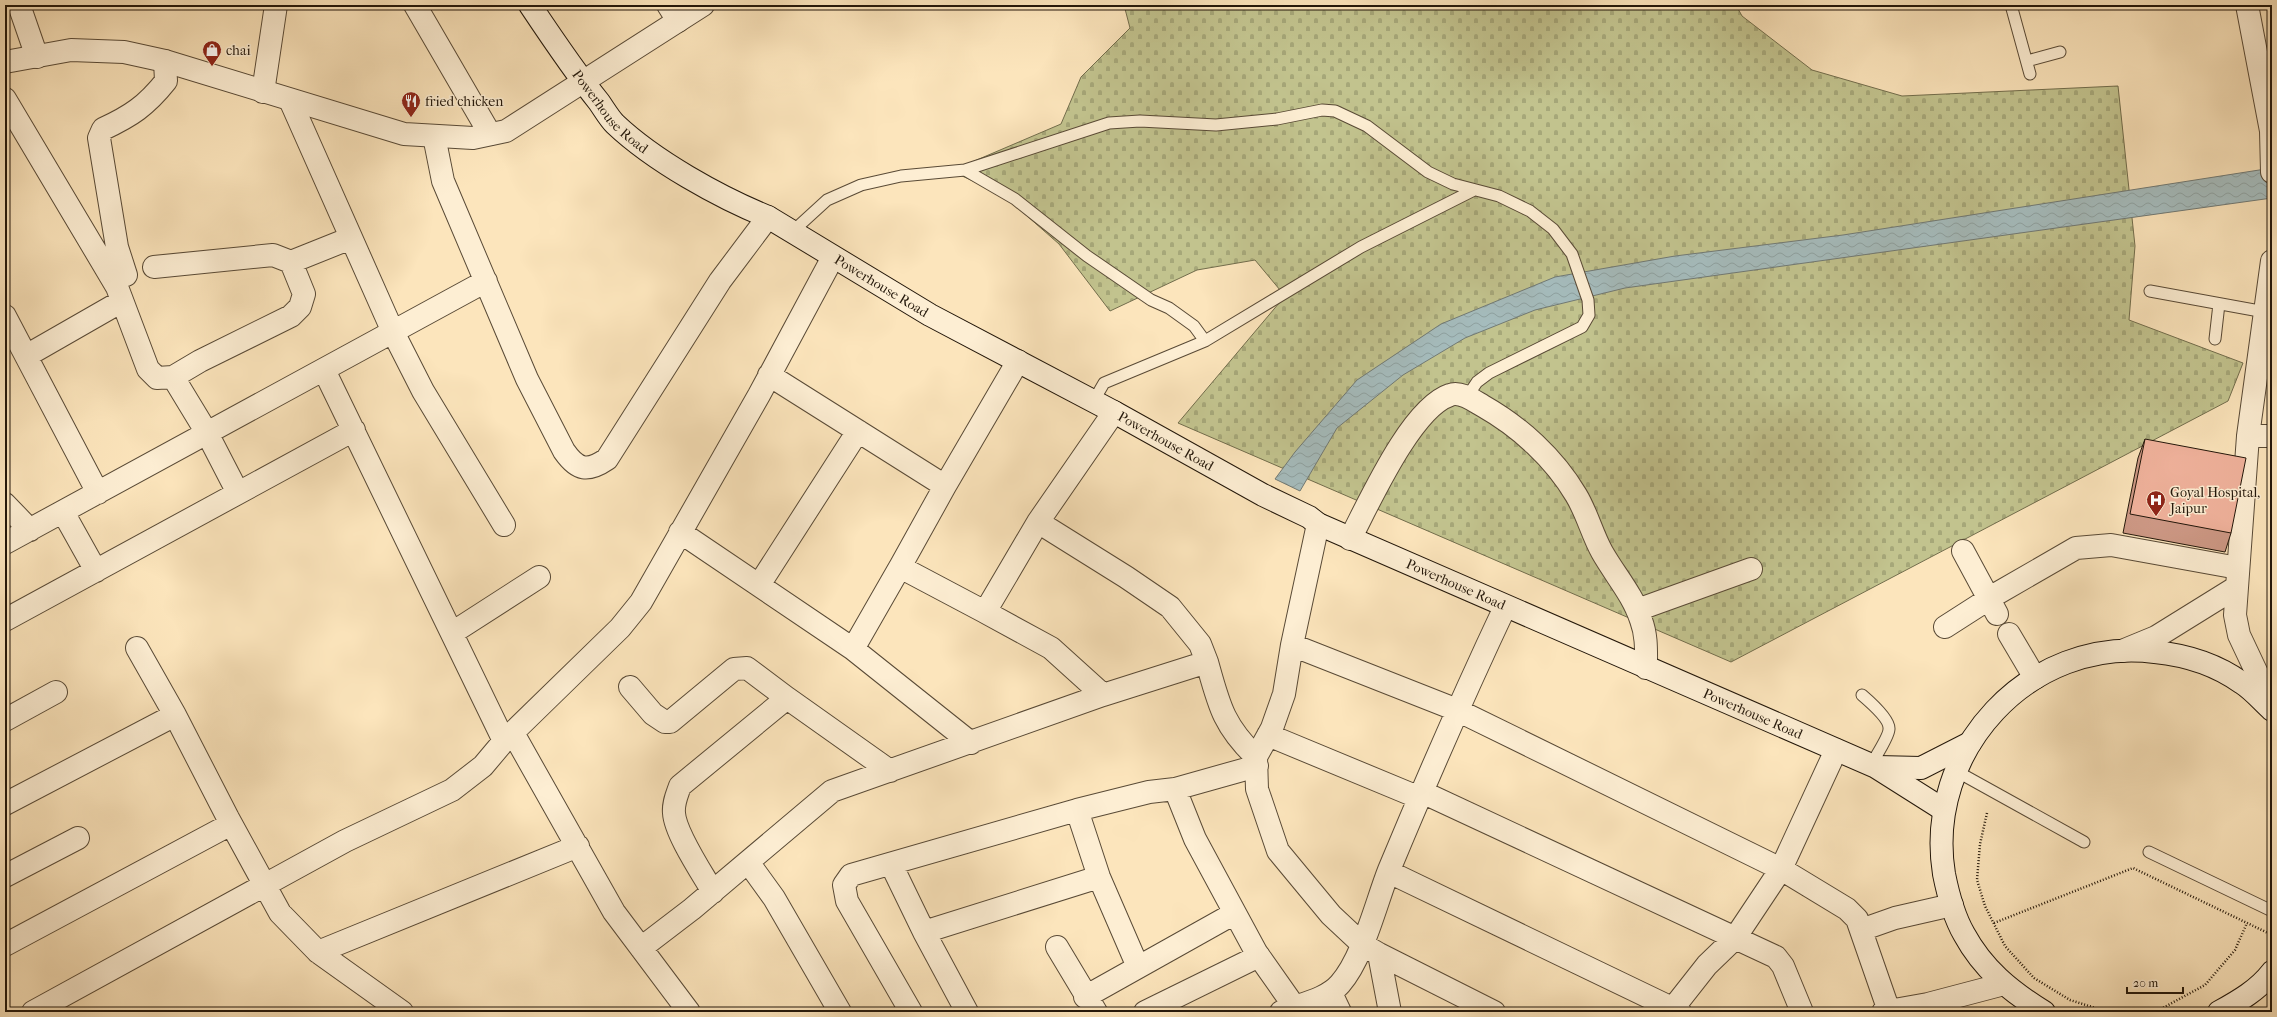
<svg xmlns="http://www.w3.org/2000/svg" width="2277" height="1017" viewBox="0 0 2277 1017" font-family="'IM FELL French Canon',serif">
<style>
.cemetery{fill:url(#cemetery-stones);stroke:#726d4c}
.water{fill:url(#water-waves);stroke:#717a75}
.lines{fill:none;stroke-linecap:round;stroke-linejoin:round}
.service-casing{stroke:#594a36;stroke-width:13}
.minor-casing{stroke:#594a36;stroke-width:24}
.tertiary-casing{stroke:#594a36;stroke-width:24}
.secondary-casing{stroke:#23170a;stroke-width:24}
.path{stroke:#23170a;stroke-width:2.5;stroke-dasharray:1 2;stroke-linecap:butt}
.service{stroke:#fdeed3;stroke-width:11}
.minor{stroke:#fdeed3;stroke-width:22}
.tertiary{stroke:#fdeed3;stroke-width:22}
.secondary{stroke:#fdeed3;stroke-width:22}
.wall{fill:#ce9986;stroke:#23170a}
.building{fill:#f0b29c;stroke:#23170a}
.labels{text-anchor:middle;stroke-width:3;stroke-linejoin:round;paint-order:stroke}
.poi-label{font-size:14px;fill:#23170a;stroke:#fdeed3;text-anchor:start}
.street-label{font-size:14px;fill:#23170a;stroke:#fdeed3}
</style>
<defs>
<pattern id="cemetery-stones" width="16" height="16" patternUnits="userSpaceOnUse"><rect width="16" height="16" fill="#c2c38e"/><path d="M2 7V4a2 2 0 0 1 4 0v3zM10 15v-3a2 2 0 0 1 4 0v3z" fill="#a6a779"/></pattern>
<pattern id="water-waves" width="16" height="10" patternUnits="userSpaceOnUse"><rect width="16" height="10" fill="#a5bcbd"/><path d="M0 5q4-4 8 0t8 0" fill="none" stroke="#8ea1a1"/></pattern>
</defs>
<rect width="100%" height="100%" fill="#fce5bc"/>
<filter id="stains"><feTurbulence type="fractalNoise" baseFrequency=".005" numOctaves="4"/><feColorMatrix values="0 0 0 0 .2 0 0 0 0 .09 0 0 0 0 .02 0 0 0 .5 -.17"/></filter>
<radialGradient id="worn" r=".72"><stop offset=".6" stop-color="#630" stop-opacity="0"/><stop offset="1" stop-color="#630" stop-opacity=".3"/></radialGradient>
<path class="cemetery" d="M1124 5H1736L1742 16 1812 70 1902 96 2118 86 2135 246 2129 320 2243 363 2228 401 1731 662 1178 423 1285 296 1255 260 1197 270 1110 311 1059 244 1002 194 951 171 1061 124 1081 77 1130 28Z"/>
<path class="water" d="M2272 168V198L1625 288 1535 310 1465 338 1403 375 1337 428 1300 491 1275 479 1295 452 1357 380 1441 324 1555 277 1675 256 1843 235Z"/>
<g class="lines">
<g class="service-casing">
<path id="service" d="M2011 5 2030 74
M2027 61 2060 52
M965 170 1109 123 1140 121 1216 125 1277 119 1322 110 1335 111 1367 126 1428 172 1453 184 1499 196 1530 211 1553 229 1572 254 1588 300 1589 315 1582 327 1489 373 1477 382 1467 397
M792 232 827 200 861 185 901 176 965 170 1015 199 1087 256 1151 300 1169 308 1194 326 1205 341 1104 383 1093 402
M2150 291 2265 312
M2215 339 2219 304
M1205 341 1361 247 1474 190
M1862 695C1869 701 1890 719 1889 729 1889 737 1875 757 1871 765
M1956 771 2084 842
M2149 852 2272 911"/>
</g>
<g class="minor-casing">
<path id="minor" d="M19 5 37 57
M415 5 490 134
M668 5 678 21
M263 92 276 5
M5 99 117 287 148 369 157 378 173 377 200 361 291 316 300 307 304 294 291 262 273 255 154 267
M290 100 393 332 423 391 504 525
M434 136 443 181 527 379 564 451C578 471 588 472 607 459L720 281 768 217
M291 262 351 238
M126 275 117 247 99 138 103 129C131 116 146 106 166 81L165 61
M5 316 98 493
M26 356 122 301
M324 370 504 741
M769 375 945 486 900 567 985 612
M173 377 207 433 238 493
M945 486 1018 361
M5 504 30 530
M63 512 96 571
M1038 522 1126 577 1170 607 1200 644 1207 662 1103 695
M680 532 853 649
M1350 539C1369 503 1411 408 1450 395 1461 391 1474 401 1483 406 1520 427 1554 458 1576 495 1587 513 1592 534 1602 552 1615 575 1633 595 1641 620 1647 636 1646 651 1646 668
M5 543 486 281
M1963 551 1997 614
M900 567 853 649 971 743
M759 585 858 431
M1637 610 1751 569
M5 620 354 430
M1945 627 1998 593 2076 548 2111 545 2238 568
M452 633 539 577
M2009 634 2035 678
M1292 645 1457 710 1781 869 1847 909 1857 919 1889 1011
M137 648 175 715 228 818 280 913 318 952 402 1012
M1207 662C1219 705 1223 725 1256 757L1272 728 1284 694 1292 645 1318 524
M630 687 653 714 665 722H670L734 669 747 668 787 698
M5 720 56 692
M513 733 614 912 689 1012
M1268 735 1420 798
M1256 757 1257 789 1278 851 1331 915 1362 944 1379 954 1494 1012
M1175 789 1257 766
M1422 792 1776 957 1783 966 1802 1012
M5 804 175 715
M1077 810 1099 877 1138 967
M748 862 774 898 840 1012
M891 864 924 932
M1389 872 1680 1012
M5 876 78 838
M713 892C702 873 675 833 674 813 673 803 677 795 680 786L787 698 890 771
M1861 930 1895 918 1952 905
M5 945 231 824
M1057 947 1096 1012
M641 948 692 909 832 791 1103 695 1051 648 985 612 1038 522 1114 412
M318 952 578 846
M1379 954 1390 1012
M1331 993 1340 1012
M1085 997 1235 913
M33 1012 345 841 452 790 483 766 504 741 620 628 641 602 759 395 833 257
M911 1012 847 901 844 885 851 875 1077 810 1149 792 1175 789 1195 839 1256 952 1294 1006
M967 1012 924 932 1099 877
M1145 1012 1259 956
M1281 1012C1300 1004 1326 1000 1340 984 1363 958 1376 903 1389 870 1426 781 1464 694 1505 607
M1670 1012 1707 965 1735 938 1781 869 1836 750
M1883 1012 1928 1004 2004 984"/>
</g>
<g class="tertiary-casing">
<path id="tertiary" d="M2247 5 2271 131 2272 172
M5 62 71 50 124 52 165 61 404 134 473 138 506 131 703 5
M2272 261 2248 436 2235 615 2239 635 2272 705
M2248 436H2272
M2122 651 2156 637 2235 588"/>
</g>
<g class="secondary-casing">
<g id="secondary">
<path id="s1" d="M530 5C552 38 574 71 599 102 604 109 609 118 615 124 654 161 719 197 768 217L930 315 1114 412 1263 495 1309 517 1318 524 1876 767 1944 810"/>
<path d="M1877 767 1921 768 1970 743"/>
<path d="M2044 1012C2010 991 1983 969 1964 934 1953 915 1948 894 1944 874 1924 751 2029 636 2155 652 2185 655 2217 665 2242 683 2253 690 2262 701 2272 710"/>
<path d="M2219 1012C2239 1001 2258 990 2272 972"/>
</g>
</g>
<path class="path" d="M1987 813 1980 844 1977 880 1985 906 2005 946 2034 978 2070 1000 2108 1012
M1994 923 2133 868 2272 935
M2140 1012 2159 1010 2205 985 2235 950 2247 923"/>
<use href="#service" class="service"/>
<use href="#minor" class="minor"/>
<use href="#tertiary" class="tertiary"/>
<use href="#secondary" class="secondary"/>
</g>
<path class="wall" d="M2145 439 2231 533 2225 552 2123 533 2138 458Z
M2272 587V597H2270Z"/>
<path class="building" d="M2145 439 2246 458 2231 533 2130 514Z"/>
<defs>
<g id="shop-pin" transform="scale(1)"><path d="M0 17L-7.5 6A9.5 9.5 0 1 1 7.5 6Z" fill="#8f2418" stroke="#fdeed3"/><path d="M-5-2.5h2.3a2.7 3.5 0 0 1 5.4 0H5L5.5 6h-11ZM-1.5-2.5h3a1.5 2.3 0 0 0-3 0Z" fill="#fff"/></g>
<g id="restaurant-pin" transform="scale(1)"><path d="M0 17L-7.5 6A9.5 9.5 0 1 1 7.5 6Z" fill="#8f2418" stroke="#fdeed3"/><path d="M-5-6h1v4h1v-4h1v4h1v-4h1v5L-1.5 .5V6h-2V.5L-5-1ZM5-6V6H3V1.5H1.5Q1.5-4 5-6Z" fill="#fff"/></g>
<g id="hospital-pin" transform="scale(1)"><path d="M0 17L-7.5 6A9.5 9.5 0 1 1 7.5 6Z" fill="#8f2418" stroke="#fdeed3"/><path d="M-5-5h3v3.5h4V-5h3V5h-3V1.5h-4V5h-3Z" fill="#fff"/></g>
</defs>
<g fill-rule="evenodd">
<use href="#shop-pin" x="212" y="50"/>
<use href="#restaurant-pin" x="411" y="101"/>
<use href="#hospital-pin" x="2156" y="500"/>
</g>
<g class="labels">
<g class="poi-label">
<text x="226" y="55">chai</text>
<text x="425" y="106">fried chicken</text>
<text x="2170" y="497">Goyal Hospital,<tspan x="2170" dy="16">Jaipur</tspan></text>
</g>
<g class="street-label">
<text dy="5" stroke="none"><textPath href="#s1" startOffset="134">Powerhouse Road</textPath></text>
<text dy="5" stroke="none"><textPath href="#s1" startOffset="459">Powerhouse Road</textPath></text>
<text dy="5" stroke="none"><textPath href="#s1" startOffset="783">Powerhouse Road</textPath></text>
<text dy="5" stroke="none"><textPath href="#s1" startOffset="1107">Powerhouse Road</textPath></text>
<text dy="5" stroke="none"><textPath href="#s1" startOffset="1431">Powerhouse Road</textPath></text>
</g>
</g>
<rect width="2277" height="1017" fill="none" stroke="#fce5bc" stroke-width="20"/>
<rect x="6" y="6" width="2265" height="1005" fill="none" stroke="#23170a" stroke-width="2"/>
<rect x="10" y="10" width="2257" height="997" fill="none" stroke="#23170a"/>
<path d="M2127 987v6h56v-6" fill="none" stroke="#23170a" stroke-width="2"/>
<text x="2133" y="987" font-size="12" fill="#23170a" stroke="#fdeed3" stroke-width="3" paint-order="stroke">20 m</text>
<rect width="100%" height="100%" filter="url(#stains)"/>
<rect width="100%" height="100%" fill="url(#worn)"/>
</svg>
